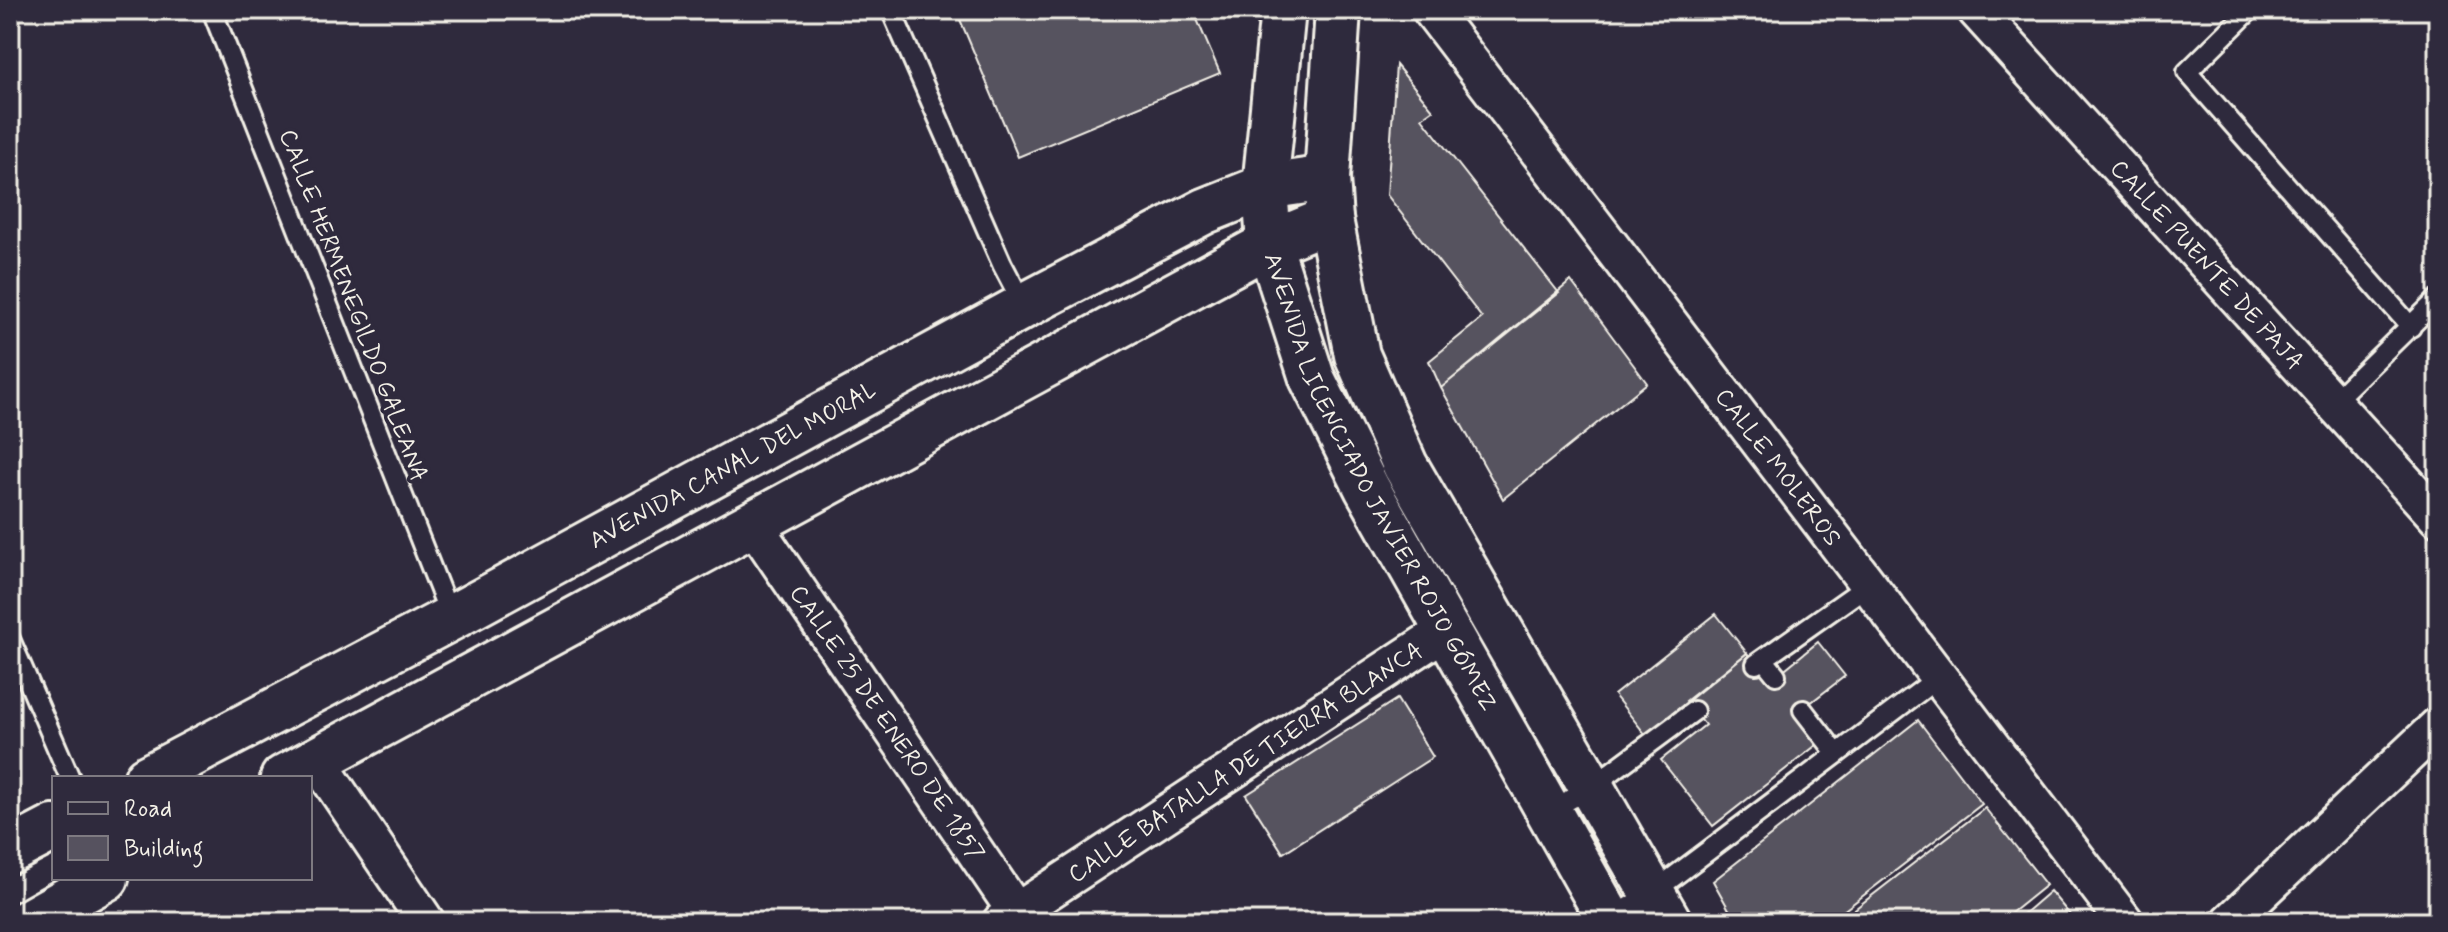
<svg xmlns="http://www.w3.org/2000/svg" width="2448" height="932" viewBox="0 0 2448 932" font-family="Mynerve,sans-serif">
<style>
.building{fill:#56525f;stroke:#f4f1e8;stroke-width:2}
.lines{fill:none;stroke-linecap:round;stroke-linejoin:round}
.service-casing{stroke:#f4f1e8;stroke-width:24}
.minor-casing{stroke:#f4f1e8;stroke-width:42}
.secondary-casing{stroke:#f4f1e8;stroke-width:50}
.primary-casing{stroke:#f4f1e8;stroke-width:50}
.service{stroke:#2f2a3d;stroke-width:18}
.minor{stroke:#2f2a3d;stroke-width:36}
.secondary{stroke:#2f2a3d;stroke-width:44}
.primary{stroke:#2f2a3d;stroke-width:44}
.labels{text-anchor:middle;stroke-width:7;stroke-linejoin:round;paint-order:stroke}
.street-label{font-size:24px;fill:#f4f1e8;stroke:#2f2a3d}
</style>
<rect width="100%" height="100%" fill="#2f2a3d"/>
<filter id="ink" filterUnits="userSpaceOnUse"><feTurbulence type="fractalNoise" baseFrequency=".0125" numOctaves="2"/><feDisplacementMap in="SourceGraphic" scale="16" xChannelSelector="R" yChannelSelector="G"/><feConvolveMatrix kernelMatrix="1 2 1 2 8 2 1 2 1" color-interpolation-filters="sRGB"/></filter>
<g filter="url(#ink)">
<path class="building" d="M956 10H1193L1220 73 1018 157Z
M1396 65 1433 110 1422 118 1559 293 1441 388 1429 361 1482 318 1387 195Z
M1571 281 1647 383 1503 499 1441 388Z
M1716 614 1747 653 1646 735 1614 695Z
M1818 642 1845 676 1796 714 1819 743 1713 826 1661 760 1705 725 1686 701 1747 653 1770 681Z
M1397 699 1433 757 1283 853 1246 795Z
M1918 720 1982 804 1829 922H1736L1713 881Z
M1985 808 2046 885 2000 922H1838Z
M2050 891 2076 922H2014Z"/>
<g class="lines">
<g class="service-casing">
<path id="service" d="M212 10 451 618
M891 10 1002 264 1024 306
M2250 10 2187 72 2411 327
M2333 402 2438 299
M10 639 70 778
M1763 659 1776 675
M1756 664 1868 585
M1803 710 1837 754
M1550 811 1591 787 1694 711
M1609 919 1652 893 1939 677"/>
</g>
<g class="minor-casing">
<g id="minor">
<path id="s1" d="M1431 10 2125 922"/>
<path id="s2" d="M1976 10 2438 518"/>
<path id="s3" d="M753 524 1023 922"/>
<path d="M316 759 426 922"/>
<path id="s4" d="M1001 922 1448 629"/>
<path d="M2230 922 2438 726"/>
</g>
</g>
<g class="secondary-casing">
<g id="secondary">
<path id="s5" d="M147 778 451 618 1024 306 1205 211 1265 187 1327 178"/>
<path d="M283 778 1269 244 1330 219"/>
<path d="M10 851 54 828"/>
<path d="M28 922 106 878"/>
</g>
</g>
<g class="primary-casing">
<g id="primary">
<path id="s6" d="M1283 10 1265 187 1269 244 1312 378 1367 488 1611 922"/>
<path d="M1338 10 1327 178 1330 219 1357 355 1405 465 1669 922"/>
</g>
</g>
<use href="#service" class="service"/>
<use href="#minor" class="minor"/>
<use href="#secondary" class="secondary"/>
<use href="#primary" class="primary"/>
</g>
</g>
<g class="labels">
<g class="street-label">
<text dy="8" stroke="none"><textPath href="#s2" startOffset="344">CALLE PUENTE DE PAJA</textPath></text>
<text transform="translate(354 305) rotate(69)" y="8">CALLE HERMENEGILDO GALEANA</text>
<text dy="8" stroke="none"><textPath href="#s5" startOffset="664">AVENIDA CANAL DEL MORAL</textPath></text>
<text dy="8" stroke="none"><textPath href="#s1" startOffset="574">CALLE MOLEROS</textPath></text>
<text dy="8" stroke="none"><textPath href="#s6" startOffset="498">AVENIDA LICENCIADO JAVIER ROJO GÓMEZ</textPath></text>
<text dy="8" stroke="none"><textPath href="#s3" startOffset="240">CALLE 25 DE ENERO DE 1857</textPath></text>
<text dy="8" stroke="none"><textPath href="#s4" startOffset="292">CALLE BATALLA DE TIERRA BLANCA</textPath></text>
</g>
</g>
<rect width="2448" height="932" fill="none" stroke="#2f2a3d" stroke-width="40"/>
<rect x="20" y="20" width="2408" height="892" fill="none" stroke="#f4f1e8" stroke-width="3" filter="url(#ink)"/>
<rect x="52" y="776" width="260" height="104" fill="#2f2a3d" stroke="#7e7a81" stroke-width="2"/>
<rect x="68" y="802" width="40" height="12" fill="#2f2a3d" stroke="#7e7a81" stroke-width="2"/>
<text x="124" y="816" font-size="24" fill="#f4f1e8">Road</text>
<rect x="68" y="836" width="40" height="24" fill="#56525f" stroke="#7e7a81" stroke-width="2"/>
<text x="124" y="856" font-size="24" fill="#f4f1e8">Building</text>
</svg>
